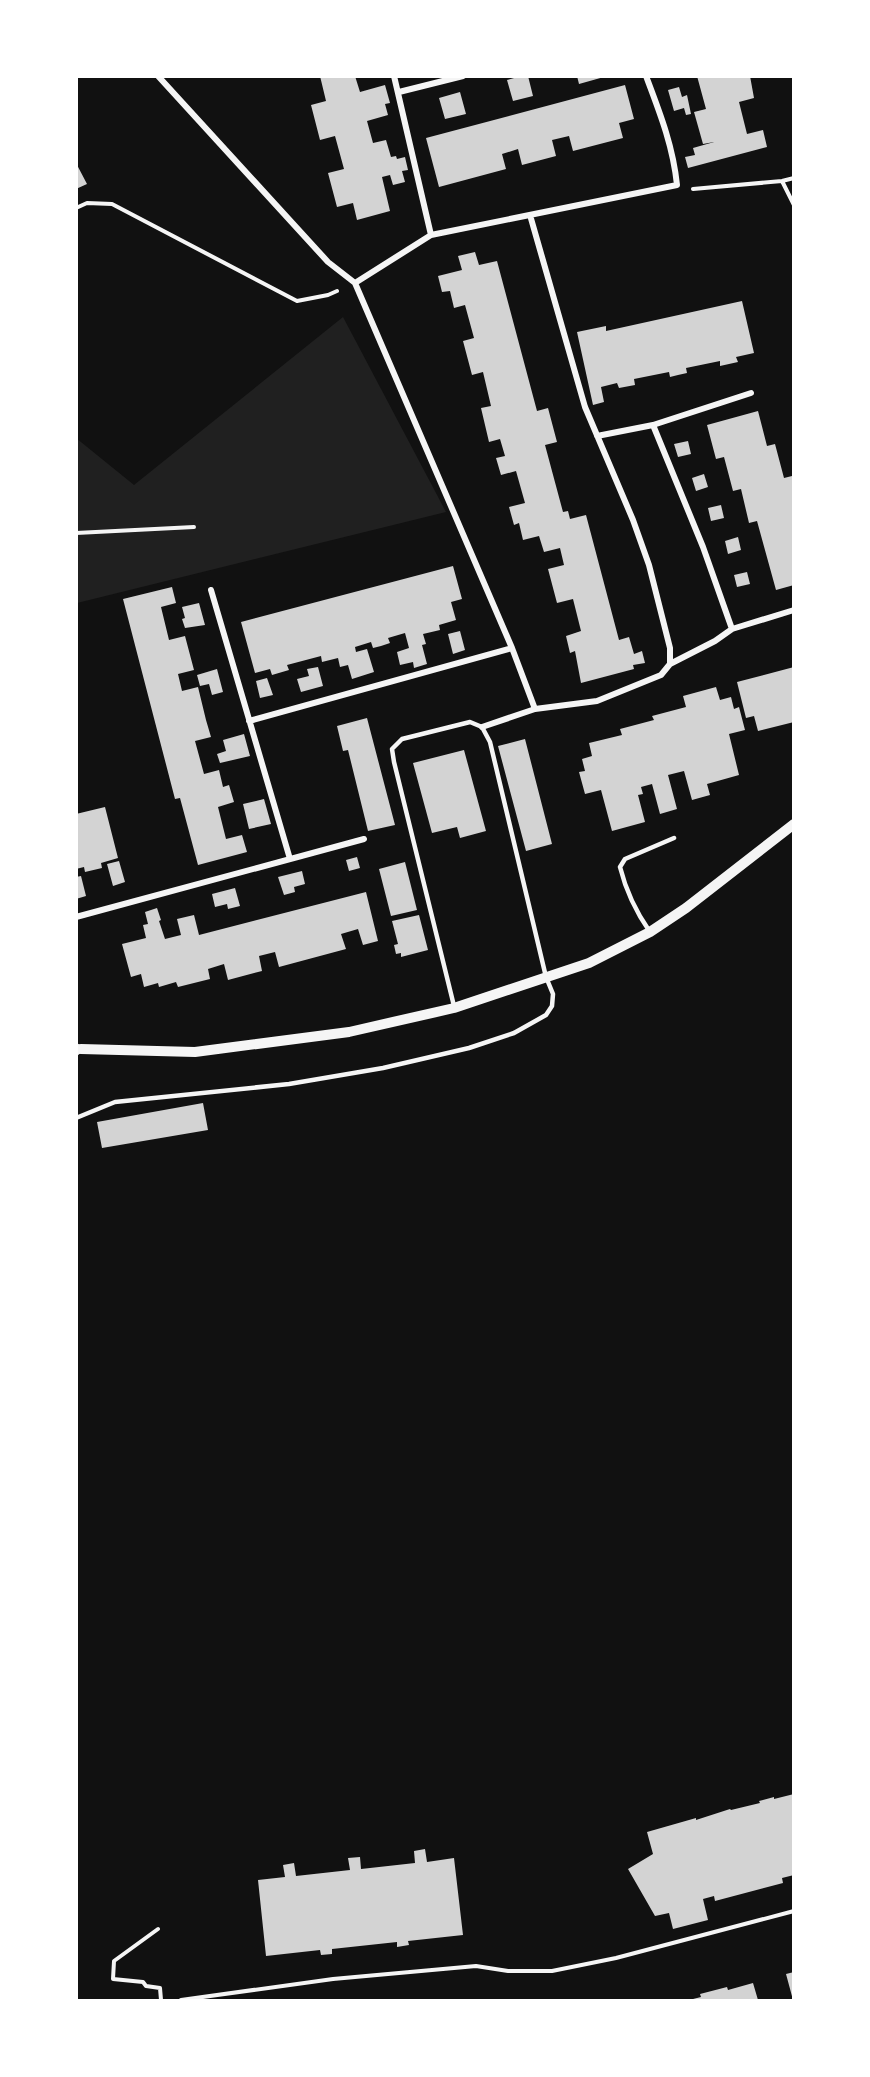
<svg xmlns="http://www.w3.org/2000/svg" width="870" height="2077" viewBox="0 0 870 2077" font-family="'Alegreya Sans',sans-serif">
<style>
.green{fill:#202020}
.building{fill:#d3d3d3}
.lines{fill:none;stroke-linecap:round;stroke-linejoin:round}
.path{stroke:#f5f5f5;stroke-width:4}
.service{stroke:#f5f5f5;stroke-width:4.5}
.minor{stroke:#f5f5f5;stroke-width:6}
.tertiary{stroke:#f5f5f5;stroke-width:10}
</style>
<rect width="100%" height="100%" fill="#111"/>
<path class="green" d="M343 317 446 512 77 603 76 438 134 485Z"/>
<path class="building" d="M320 76H355L360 92 385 85 390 103 385 104 388 115 367 121 373 143 386 140 391 157 396 156 397 159 405 157 408 170 402 171 405 182 393 185 390 175 382 177 390 211 357 220 353 203 337 207 328 173 344 169 335 136 320 140 311 105 326 101Z
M521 76H528L533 96 513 101 507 80Z
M577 76H604V77L579 84Z
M697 76H750L754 98 739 102 747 134 763 130 767 147 688 168 685 157 695 155 693 148 714 142 703 144 694 112 706 109Z
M625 85 634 119 619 123 623 138 573 151 569 136 552 140 556 156 522 165 518 149 502 154 506 169 439 187 426 138Z
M679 87 682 97 687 95 691 114 686 115 684 108 674 111 668 90Z
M460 92 466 114 445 119 439 98Z
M76 163 87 184 76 189Z
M475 252 479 265 497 261 537 411 548 408 557 442 545 445 563 512 568 511 570 519 586 515 619 640 629 637 634 654 642 651 645 663 633 665 634 669 581 683 575 651 570 653 566 636 581 631 573 599 557 603 548 569 564 565 560 548 544 552 539 536 523 540 519 523 514 525 509 507 525 503 516 471 501 475 496 458 505 456 500 439 489 442 481 408 491 406 483 372 472 375 463 341 474 338 465 305 454 308 450 291 442 292 438 276 462 270 458 256Z
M742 301 754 353 736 357 738 362 720 366V361L686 368 687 373 678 375 670 377 669 372 634 379 635 385 619 388 617 383 601 387 604 402 593 405 577 332 606 326V331Z
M758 411 767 446 775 444 784 478 792 476 794 482V585L776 590 757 521 749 523 741 489 733 491 724 457 716 459 707 425Z
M688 441 691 454 678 457 674 444Z
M704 474 708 487 696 491 692 478Z
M721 505 724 518 711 521 708 508Z
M738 537 741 550 728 554 725 541Z
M453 566 462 599 451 602 456 620 439 625 440 630 423 634 426 644 422 645 427 664 414 668 413 662 400 665 397 652 409 648 405 633 388 638 390 643 381 646 373 648 371 642 355 647 356 652 367 649 374 672 352 679 348 665 340 667 338 658 322 662 321 656 287 665 289 670 272 675 270 669 255 673 241 622Z
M747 572 750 584 737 587 734 575Z
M172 587 176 603 161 607 169 640 185 636 194 670 178 674 182 691 198 687 206 720 211 737 195 741 204 774 219 770 223 787 229 785 234 802 218 807 226 839 242 835 247 852 198 865 180 798 175 799 123 599Z
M199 603 205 625 185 628 182 619 185 618 182 607Z
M460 631 465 650 453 654 448 634Z
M318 667 323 686 301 692 297 679 309 676 307 669Z
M794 667V722L758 731 754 716 746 718 737 682Z
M217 669 223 692 212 695 209 684 200 686 197 675Z
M267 678 273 695 260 698 256 681Z
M716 687 720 700 731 697 734 709 739 707 745 730 729 734 739 775 707 784 710 795 692 800 684 771 668 775 677 809 660 814 652 784 641 787 643 794 638 795 645 822 612 831 601 790 585 794 579 772 585 771 582 759 592 756 589 743 622 735 620 729 654 720 652 716 686 707 683 696Z
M367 718 395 825 368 831 348 750 343 751 337 726Z
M244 734 250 756 220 763 217 754 226 751 223 740Z
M525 739 552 844 526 851 498 746Z
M464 750 486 831 460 838 457 827 432 833 413 763Z
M264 799 271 824 249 829 243 804Z
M105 807 118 858 101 863 102 868 85 872 84 867 76 869V814Z
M357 857 360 868 349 871 346 860Z
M119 861 125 882 113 886 107 864Z
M405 862 417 910 391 916 379 869Z
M302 871 305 884 294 887 295 892 284 895 278 877Z
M81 876 86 896 76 899V877Z
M235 888 240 906 228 909 227 904 215 907 212 894Z
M366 892 378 941 363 945 358 929 341 934 346 949 279 967 275 952 259 956 262 971 228 980 224 964 208 969 210 979 178 987 176 982 159 987 158 983 144 987 141 974 131 977 122 944 146 938 143 925 148 924 145 912 157 908 161 920 159 921 165 939 181 935 177 919 194 915 199 935Z
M419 915 428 950 401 957V953L396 954 394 945 398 944 392 921Z
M203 1103 208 1130 102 1148 97 1122Z
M794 1794V1875L782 1878 783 1883 715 1901 714 1896 703 1899 708 1920 673 1929 669 1913 655 1916 628 1869 653 1854 647 1832 696 1818V1820L730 1809 731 1810 760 1803 759 1801 774 1797V1799Z
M425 1849 427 1862 454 1858 463 1935 408 1941 409 1945 397 1947V1942L332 1949V1954L321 1955 320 1950 266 1956 258 1880 285 1877 283 1865 294 1863 296 1876 350 1870 348 1858 360 1857 361 1869 415 1863 414 1851Z
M794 1972V2000H793L786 1974Z
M753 1983 758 2000H689L701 1997 700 1994 727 1987 728 1990Z"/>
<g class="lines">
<path class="path" d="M782 181 794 205
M693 189 782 181 794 178
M76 208 87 203 112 204 297 301 328 295 337 291
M76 533 194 527
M158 1929 114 1961 113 1979 143 1982 146 1986 160 1988 161 2000
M181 2000 333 1979 476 1966 508 1971H552L616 1958 794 1911"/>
<path class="service" d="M650 932C636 912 626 891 620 867L625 859 674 838
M76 1118 115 1102 289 1084 383 1068 469 1048 514 1033 546 1015 552 1006 553 994 546 977 490 742 482 727 470 722 402 739 392 749 394 762 454 1006"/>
<path class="minor" d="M158 76 328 262 355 283
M394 76 431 235
M399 92 463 76
M530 215 585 407 633 520 649 565 670 648V664L661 675 597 701 535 709
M653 425 703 547 732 629
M597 436 653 425 751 393
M211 590 290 859
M670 664 715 641 732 629 794 610
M249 721 512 648
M482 727 535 709 512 648 355 283 431 235 677 185C673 146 660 113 646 76
M76 917 364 839
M76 1046 81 1049 76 1053"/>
<path class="tertiary" d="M81 1049 195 1052 349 1032 454 1008 589 963 650 932 686 908 794 824"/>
</g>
<rect width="870" height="2077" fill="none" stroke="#ffffff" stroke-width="156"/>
</svg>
